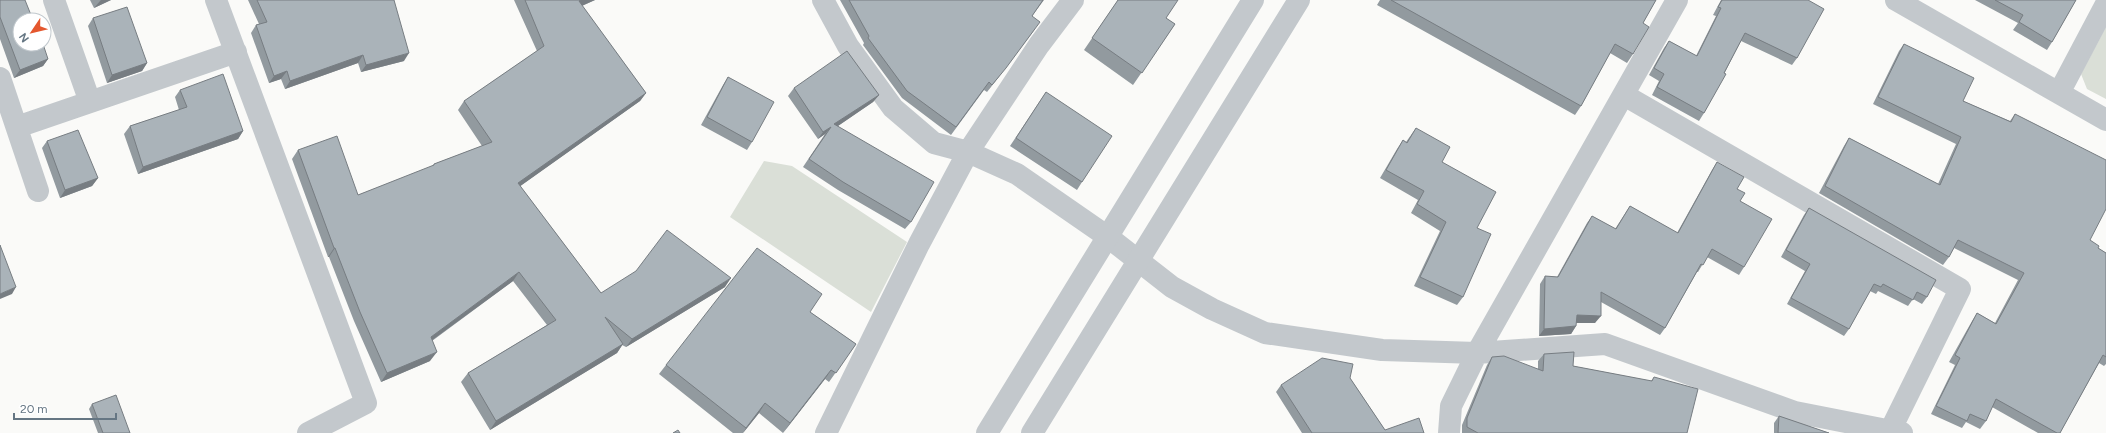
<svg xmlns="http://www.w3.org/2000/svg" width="2106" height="433" viewBox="0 0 2106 433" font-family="Figtree,sans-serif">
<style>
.green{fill:#dadfd7}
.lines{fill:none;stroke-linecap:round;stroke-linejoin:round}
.minor{stroke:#c3c8cc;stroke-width:22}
.tertiary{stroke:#c3c8cc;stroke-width:22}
.wall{fill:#929a9f}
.shaded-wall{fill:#777d82}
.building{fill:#aab3b9;stroke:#777d82}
</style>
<rect width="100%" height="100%" fill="#fafaf8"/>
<path class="green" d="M2106 27V99L2087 89 2081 74Z
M764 161 792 166 907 242 871 312 730 217Z"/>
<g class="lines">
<path class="minor" d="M54 0 90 102
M216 0 366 403 308 433
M823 0 848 46 893 108 934 143 968 152 1017 174 1108 237 1172 287 1212 309 1265 333 1382 350 1477 353 1605 344 1795 412 1902 433
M1896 0 2106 120
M0 78 38 191
M2059 93 2106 4
M1624 95 1960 289 1890 431
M17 127 236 52
M826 433 919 244 968 152 1039 45 1073 0
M1449 433 1451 406 1477 353 1677 0"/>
<path class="tertiary" d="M987 433 1253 0
M1032 433 1299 0"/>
</g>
<path class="wall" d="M0 0 48 59 43 66 14 78 0 39Z
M90 0H111L94 8Z
M248 0H394L404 61 361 72 358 63 285 89 281 79 269 83 251 33 256 25 259 24Z
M514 0H595L582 6 646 93 640 101 520 186 601 293 725 287 626 347 622 345 617 353 490 430 461 382 468 373 547 325 513 281 432 341 430 361 381 382 354 321 329 257H328L292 159 298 150 358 195 432 167 434 164 482 146 458 110 464 101 537 51Z
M840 0H1044L1032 16 1035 29 1000 75 987 92 984 90 951 135 902 98 863 45 864 43Z
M1118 0 1166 18 1175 24 1133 85 1084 50Z
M1380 0H1656L1643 23 1633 54 1627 63 1610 53 1581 106 1575 115 1377 5Z
M1721 0H1808L1797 58 1792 65 1741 41 1704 113 1699 121 1652 95 1659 81 1649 75 1664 48 1669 41 1696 56 1716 16 1713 15Z
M1975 0H2076L2052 42 2047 50 2013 30 2018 23Z
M93 18 147 63 142 71 107 83 88 26Z
M1904 44 1963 101 2010 121 2015 114 2090 240 2098 248 2106 253V364L2104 366 2099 363 2060 433H2038L1992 407 1986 421 1980 429 1966 422 1962 428 1931 414 1955 365 1949 362 1972 321 1977 313 1995 323 2018 280 1954 248 1949 257 1943 265 1819 193 1844 146 1849 138 1938 184 1956 144 1873 104 1899 51Z
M728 77 752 142 747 150 701 125 723 85Z
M794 88 879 95 873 102 838 126 911 222 905 229 838 190 803 167 825 134 818 139 788 96Z
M180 90 243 131 238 139 138 174 124 134 130 126 179 110 175 97Z
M1046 92 1082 182 1077 190 1010 146Z
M1416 128 1442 162 1477 228 1463 297 1457 305 1414 286 1440 231 1411 213 1418 200 1380 178 1397 149 1403 140 1406 142Z
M47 141 98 178 92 186 60 198 42 148Z
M1717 162 1737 189 1740 201 1744 267 1739 275 1707 257 1698 272H1697L1665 328 1660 335 1601 302 1595 323H1576V326L1571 334 1539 336 1540 284 1545 276 1557 277 1587 223 1592 216 1615 229 1630 206 1677 233 1712 170Z
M1809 208 1927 297 1922 304 1913 299 1908 306 1878 291 1876 294 1870 291 1849 329 1844 336 1787 304 1805 271 1781 257 1804 215Z
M810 312 856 344 829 382 825 379 783 433 759 413 743 433H733L659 374 666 365Z
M1544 354 1573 366 1651 381 1654 377 1687 433H1462V425L1487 365 1492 357 1538 369V361Z
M1350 378 1385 430 1424 433H1302L1276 392 1281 385Z
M92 404 130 433H98L89 409Z
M1779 416 1829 433H1774V423Z"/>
<path class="shaded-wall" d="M101 0H111L94 8 100 1Z
M581 0H595L572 10 579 1Z
M1035 29 1000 75 987 92 992 85Z
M409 53 404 61 361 72 366 65Z
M363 55 358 63 285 89 290 81Z
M48 59 43 66 14 78 20 70Z
M147 63 142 71 107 83 112 75Z
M287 71 281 79 269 83 274 76Z
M646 93 640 101 512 192 518 183Z
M879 95 873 102 829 132 834 124Z
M831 127 825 134 818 139 823 132Z
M243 131 238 139 138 174 143 167Z
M98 178 92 186 60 198 65 190Z
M334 248H335L329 257H328Z
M519 272 513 281 424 346 431 337Z
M731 278 725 287 626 347 632 339Z
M16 287 12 294 0 299V294Z
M1577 315 1601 316 1595 323H1572Z
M1576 326 1571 334 1539 336 1544 329Z
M623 344 617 353 490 430 496 421Z
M437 352 430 361 381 382 387 373Z
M831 370 825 379 783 433 790 423Z
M765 403 759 413 743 433 746 428Z"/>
<path class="building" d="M0 0H25L33 20H20V44H43L48 59 20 70 0 17Z
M257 0H394L409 53 366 65 363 55 290 81 287 71 274 76 256 25 267 22Z
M525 0H581L579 1 646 93 518 183 601 293 636 271 667 230 731 278 632 339 605 317 623 344 496 421 468 373 556 320 519 272 431 337 437 352 387 373 360 312 335 248H334L298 150 337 136 358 195 434 165V164L492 142 464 101 544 46Z
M849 0H1043L1032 16 1040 22 1006 68 992 85 989 82 956 127 907 91 868 38 869 36Z
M1118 0H1178L1166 18 1175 24 1142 73 1092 38Z
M1391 0H1656L1643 23 1649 27 1633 54 1615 44 1581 106Z
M1722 0H1808L1824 9 1797 58 1745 33 1724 73 1726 74 1704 113 1657 87 1664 74 1654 68 1669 41 1697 56 1721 8 1718 7Z
M1995 0H2076L2052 42 2019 22 2023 15Z
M127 7 147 63 112 75 93 18Z
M1904 44 1974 78 1963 101 2011 122 2015 114 2106 160V209L2090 240 2099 246 2098 248 2106 253V357L2103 355 2060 433H2057L1996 399 1986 421 1970 414 1967 421 1936 406 1960 358 1955 355 1977 313 1996 324 2024 273 1958 240 1949 257 1825 186 1849 138 1940 185 1961 137 1878 97Z
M847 51 879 95 834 124 934 182 911 222 843 182 809 159 831 127 823 132 794 88Z
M223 74 243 131 143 167 130 126 187 107 180 90Z
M728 77 774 102 752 142 707 117Z
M1046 92 1112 136 1082 182 1016 138Z
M1416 128 1450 147 1442 162 1496 192 1477 228 1491 234 1463 297 1420 277 1446 222 1417 204 1424 191 1386 170 1403 140 1407 143Z
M78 130 98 178 65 190 47 141Z
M1717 162 1744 177 1737 189 1745 193 1740 201 1772 219 1744 267 1712 249 1703 265 1701 264 1665 328 1601 292V316L1577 315 1576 326 1544 329 1545 276 1558 277 1592 216 1616 229 1630 206 1678 233Z
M1809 208 1936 280 1927 297 1917 292 1913 300 1883 284 1881 287 1874 284 1849 329 1791 298 1810 264 1786 250Z
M0 245 16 287 0 294Z
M757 248 822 294 810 312 856 344 836 373 831 370 790 423 765 403 746 428 666 365Z
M1574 352 1573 366 1652 381 1654 377 1698 389 1687 433H1478L1467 427V418L1492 357 1504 356 1543 371 1544 354Z
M1322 358 1353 364 1350 378 1385 430 1419 418 1424 433H1312L1281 385Z
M116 395 130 433H103L92 404Z
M1779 416 1829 433H1778Z
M678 430 680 433H673Z"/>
<g transform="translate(32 32) rotate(235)"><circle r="19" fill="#ffffff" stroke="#c1c8cd"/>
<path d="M0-3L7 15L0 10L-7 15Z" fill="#e4572e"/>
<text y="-6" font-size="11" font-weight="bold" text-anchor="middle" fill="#657683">N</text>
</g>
<path d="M14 413v6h102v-6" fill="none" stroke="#657683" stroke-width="2"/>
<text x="20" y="413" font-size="12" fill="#657683" stroke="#ffffff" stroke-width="3" paint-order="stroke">20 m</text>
</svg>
